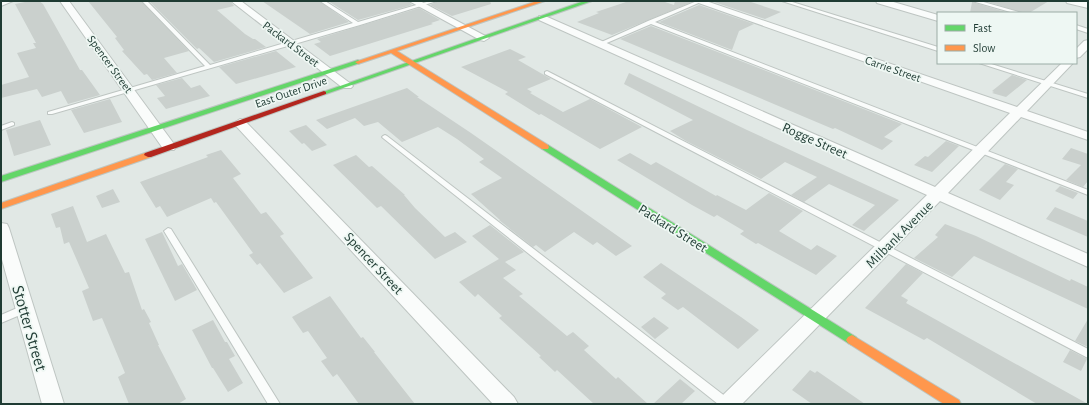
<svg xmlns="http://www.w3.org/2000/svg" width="1089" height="405" viewBox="0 0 1089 405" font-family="'Alegreya Sans',sans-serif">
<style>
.building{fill:#cad0cd}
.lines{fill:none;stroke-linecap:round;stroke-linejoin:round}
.lane-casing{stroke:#bec5c2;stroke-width:2}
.street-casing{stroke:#bec5c2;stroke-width:2}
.fast-casing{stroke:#bdc6c2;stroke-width:2}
.slow-casing{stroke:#bdc6c2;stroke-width:2}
.jam-casing{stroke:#bdc6c2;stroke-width:2}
.lane{fill:#fafcfb;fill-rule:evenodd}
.street{fill:#fafcfb;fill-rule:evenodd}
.fast{fill:#63d668;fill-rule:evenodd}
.slow{fill:#ff974d;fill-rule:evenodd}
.jam{fill:#b3261e;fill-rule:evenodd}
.labels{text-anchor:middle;stroke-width:3.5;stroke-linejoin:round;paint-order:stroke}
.far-street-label{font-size:12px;fill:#1f3b33;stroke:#eef7f3}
.street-label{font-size:14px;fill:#1f3b33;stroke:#eef7f3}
.near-street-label{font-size:17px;fill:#1f3b33;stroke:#eef7f3}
</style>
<rect width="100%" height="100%" fill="#e1e8e5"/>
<path class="building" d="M30 1H39L43 4 80 70H82L100 95 68 104 61 91 42 97 37 89 1 98V85L29 77 17 53 36 48 33 43H36L15 4Z
M88 1H141L189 51 164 58 177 73 152 80 147 74 144 75 122 51 124 50 115 38 117 37Z
M149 1H230L234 6 217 10 245 34 253 39H255L266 47 214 62 199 48 197 49Z
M262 1H319L349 22 310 34Z
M328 1H408L412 5 358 20Z
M438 1H490L491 4 452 16 430 5Z
M629 1H662L674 5 675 1 692 2 612 35 577 22 599 13 596 12Z
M711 1H748L781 12 765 19Z
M985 1H1049L1029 13H1023Z
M972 2 1009 13H970Z
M699 5 754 24 739 31 732 50 659 22Z
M419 8 440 20 431 23 433 24 330 56 314 44 321 42 317 39Z
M651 26 902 124 884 137 893 141 882 150 835 128 833 129 620 39Z
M510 49 526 57 518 60 551 79 527 89 532 92 530 93 563 112 590 99 642 127 600 149 541 114 539 115 505 94 508 92 461 67Z
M276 51 296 67 236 84 219 67Z
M629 73 747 130 899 200 864 231 852 225 875 205 829 184 804 202 791 195 817 177 785 162 761 179 686 141 670 131 693 120 624 84Z
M1012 75 1027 80 1006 97 992 93 994 92 992 91Z
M182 78 191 88 200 85 210 96 166 109 157 98 165 96 156 85Z
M407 88 419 97H417L471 133 632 246 616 256 597 242 593 245 574 232 545 252 536 245 533 247 499 220H500L471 194 502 178 479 162 484 159 457 139 438 127 402 142 378 122 364 126 355 118 327 129 316 120Z
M110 99 122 122 84 133 71 110Z
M40 120 51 145 14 156 6 130Z
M306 125 327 145 312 151 304 143 302 144 289 131Z
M946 141 959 146 932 172 914 165 925 156 928 157Z
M1071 148 1088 154V181L1083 187 1066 180 1081 165 1062 159Z
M221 150 241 174 233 178 261 214 266 212 284 234 280 236 313 278 284 293 260 263 257 265 249 255 253 253 216 202 214 203 211 198 167 217 160 206 156 208 140 182 208 157 206 155Z
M630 153 651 165 656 162 716 196 717 195 746 210 769 193 803 211 779 231 811 250 817 245 837 256 816 275 758 243 756 244 740 234 744 231 717 215 714 217 692 205 617 160Z
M356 155 369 167 372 166 405 195H404L415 208 445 237 455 232 467 242 435 259 381 206 377 208 333 165Z
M1005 164 1018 169 1006 182 1014 185 1000 200 979 190Z
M1060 186 1078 193 1073 199 1055 191Z
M113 189 120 202 102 208 96 196Z
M73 206 87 242 106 234 125 273 129 272 142 310 144 309 151 322 149 323 159 345H158L186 399 178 404H129L118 377 125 373 102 318 93 321 82 291 89 288 69 242 64 244 60 227 56 228 51 214Z
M1055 207 1088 221V237L1046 219Z
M945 224 976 236 1070 281 1071 279 1088 287V309L974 256 952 277 914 258 938 237 935 235Z
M490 225 524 252 505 262 516 270 503 278 523 294 519 296 567 336 573 332 589 346 584 350 616 379 618 377 648 404H594L557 370 555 372 539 357 541 356 499 318 502 316 478 294 475 297 459 282 499 259 472 236Z
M162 232 178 266 182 264 197 290 175 301 145 239Z
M661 263 741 317 759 330 738 349 683 307 678 310 661 298 666 294 643 277Z
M906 264 923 273 901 296 908 300 906 303 1088 404H1037L927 338 924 340 865 308Z
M330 296 361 338 363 337 375 352H374L415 404H359L337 374 333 377 321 361 327 358 308 331 303 333 292 317Z
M654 317 669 328 655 339 641 327Z
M1088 319V347L1075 341Z
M213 320 225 342H227L235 356 229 359 243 383 228 392 213 368H212L192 330Z
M1070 350 1087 359 1081 371 1063 362Z
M810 370 815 373 817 371 865 404H812L792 390Z
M680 379 695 391 681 404H653Z"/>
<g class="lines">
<g class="lane-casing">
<path id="lane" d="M142 1H147L210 65 353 23 320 1H325L358 22 430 1H437L360 25 52 114H48V112L205 66Z
M697 1H703L655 22 1088 190V195L651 24 602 45 597 44 648 21Z
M782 1H789L938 47V51Z
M972 1H980L1022 13H1014Z
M1076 25 1088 29V33L1076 29Z
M979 63H988L1088 94V98Z
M547 71 1088 349V358L545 74V72Z
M12 122 14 123V125L1 130V126Z
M385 135 387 136 730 400 732 404H718L383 138 382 137 383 136Z
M168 228 171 229 280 404H268L164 231Z
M24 305 27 306 29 309 27 312 1 323V315Z"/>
</g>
<g class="street-casing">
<path id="street" d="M1 1H13L1 6Z
M60 1H69L174 144 176 147 174 150H164Z
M231 1H241L351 84 353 86 351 88H343Z
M409 1H420L489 38 484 41 480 40Z
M693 1H706L1017 107 1062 63H1073L1027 111 1088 132V140L1021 117 948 193 1088 254V267L940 201 742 404H717L721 397 927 195 539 20V16H545L935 187 1010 113Z
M876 1H890L938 15V21L877 3Z
M1066 1 1088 2V8L1067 3Z
M1088 40V49L1080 57 1076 58V49L1084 41Z
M240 119 244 120 514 397 518 404H493L236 126 234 123Z
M1 223 7 224 9 228 64 404H42L1 256Z"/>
</g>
<g class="fast-casing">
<path id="fast" d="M584 1H592L326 94H322L320 93Z
M358 60 361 62 360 63 1 182V176Z
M542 145H548L856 337 858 340 856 343 852 345 848 343 542 149 541 147Z"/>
</g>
<g class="slow-casing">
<path id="slow" d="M537 1H545L397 51 548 145 549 147 548 149H542L391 53 358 64 355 62Z
M145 153H148L152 155 151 157 1 209V203Z
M852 335 959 400 961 404H944L848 343 846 340 848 337Z"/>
</g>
<g class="jam-casing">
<path id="jam" d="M324 91 326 92V94L151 157H148L144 155 145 153Z"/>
</g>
<use href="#lane" class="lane"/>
<use href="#street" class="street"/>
<use href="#fast" class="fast"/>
<use href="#slow" class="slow"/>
<use href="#jam" class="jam"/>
</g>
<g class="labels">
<g class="far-street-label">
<text transform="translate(291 44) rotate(37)" y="4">Packard Street</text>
<text transform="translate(110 64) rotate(54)" y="4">Spencer Street</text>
<text transform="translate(893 69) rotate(19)" y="4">Carrie Street</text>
<text transform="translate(291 92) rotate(-19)" y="4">East Outer Drive</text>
</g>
<g class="street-label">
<text transform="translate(815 140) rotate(24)" y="5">Rogge Street</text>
<text transform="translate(673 228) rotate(32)" y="5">Packard Street</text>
<text transform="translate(899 234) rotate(-45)" y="5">Milbank Avenue</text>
<text transform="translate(374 263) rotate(47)" y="5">Spencer Street</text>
</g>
<g class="near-street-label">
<text transform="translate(30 328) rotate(74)" y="6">Stotter Street</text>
</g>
</g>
<rect width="1089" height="405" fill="none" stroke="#1f3b33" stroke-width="4"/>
<rect x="937" y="12" width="140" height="52" fill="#eef7f3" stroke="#9baca6"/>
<rect x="945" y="25" width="20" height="6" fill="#63d668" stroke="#9baca6"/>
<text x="973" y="32" font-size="12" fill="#1f3b33">Fast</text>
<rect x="945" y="45" width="20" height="6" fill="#ff974d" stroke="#9baca6"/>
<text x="973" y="52" font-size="12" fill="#1f3b33">Slow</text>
</svg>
